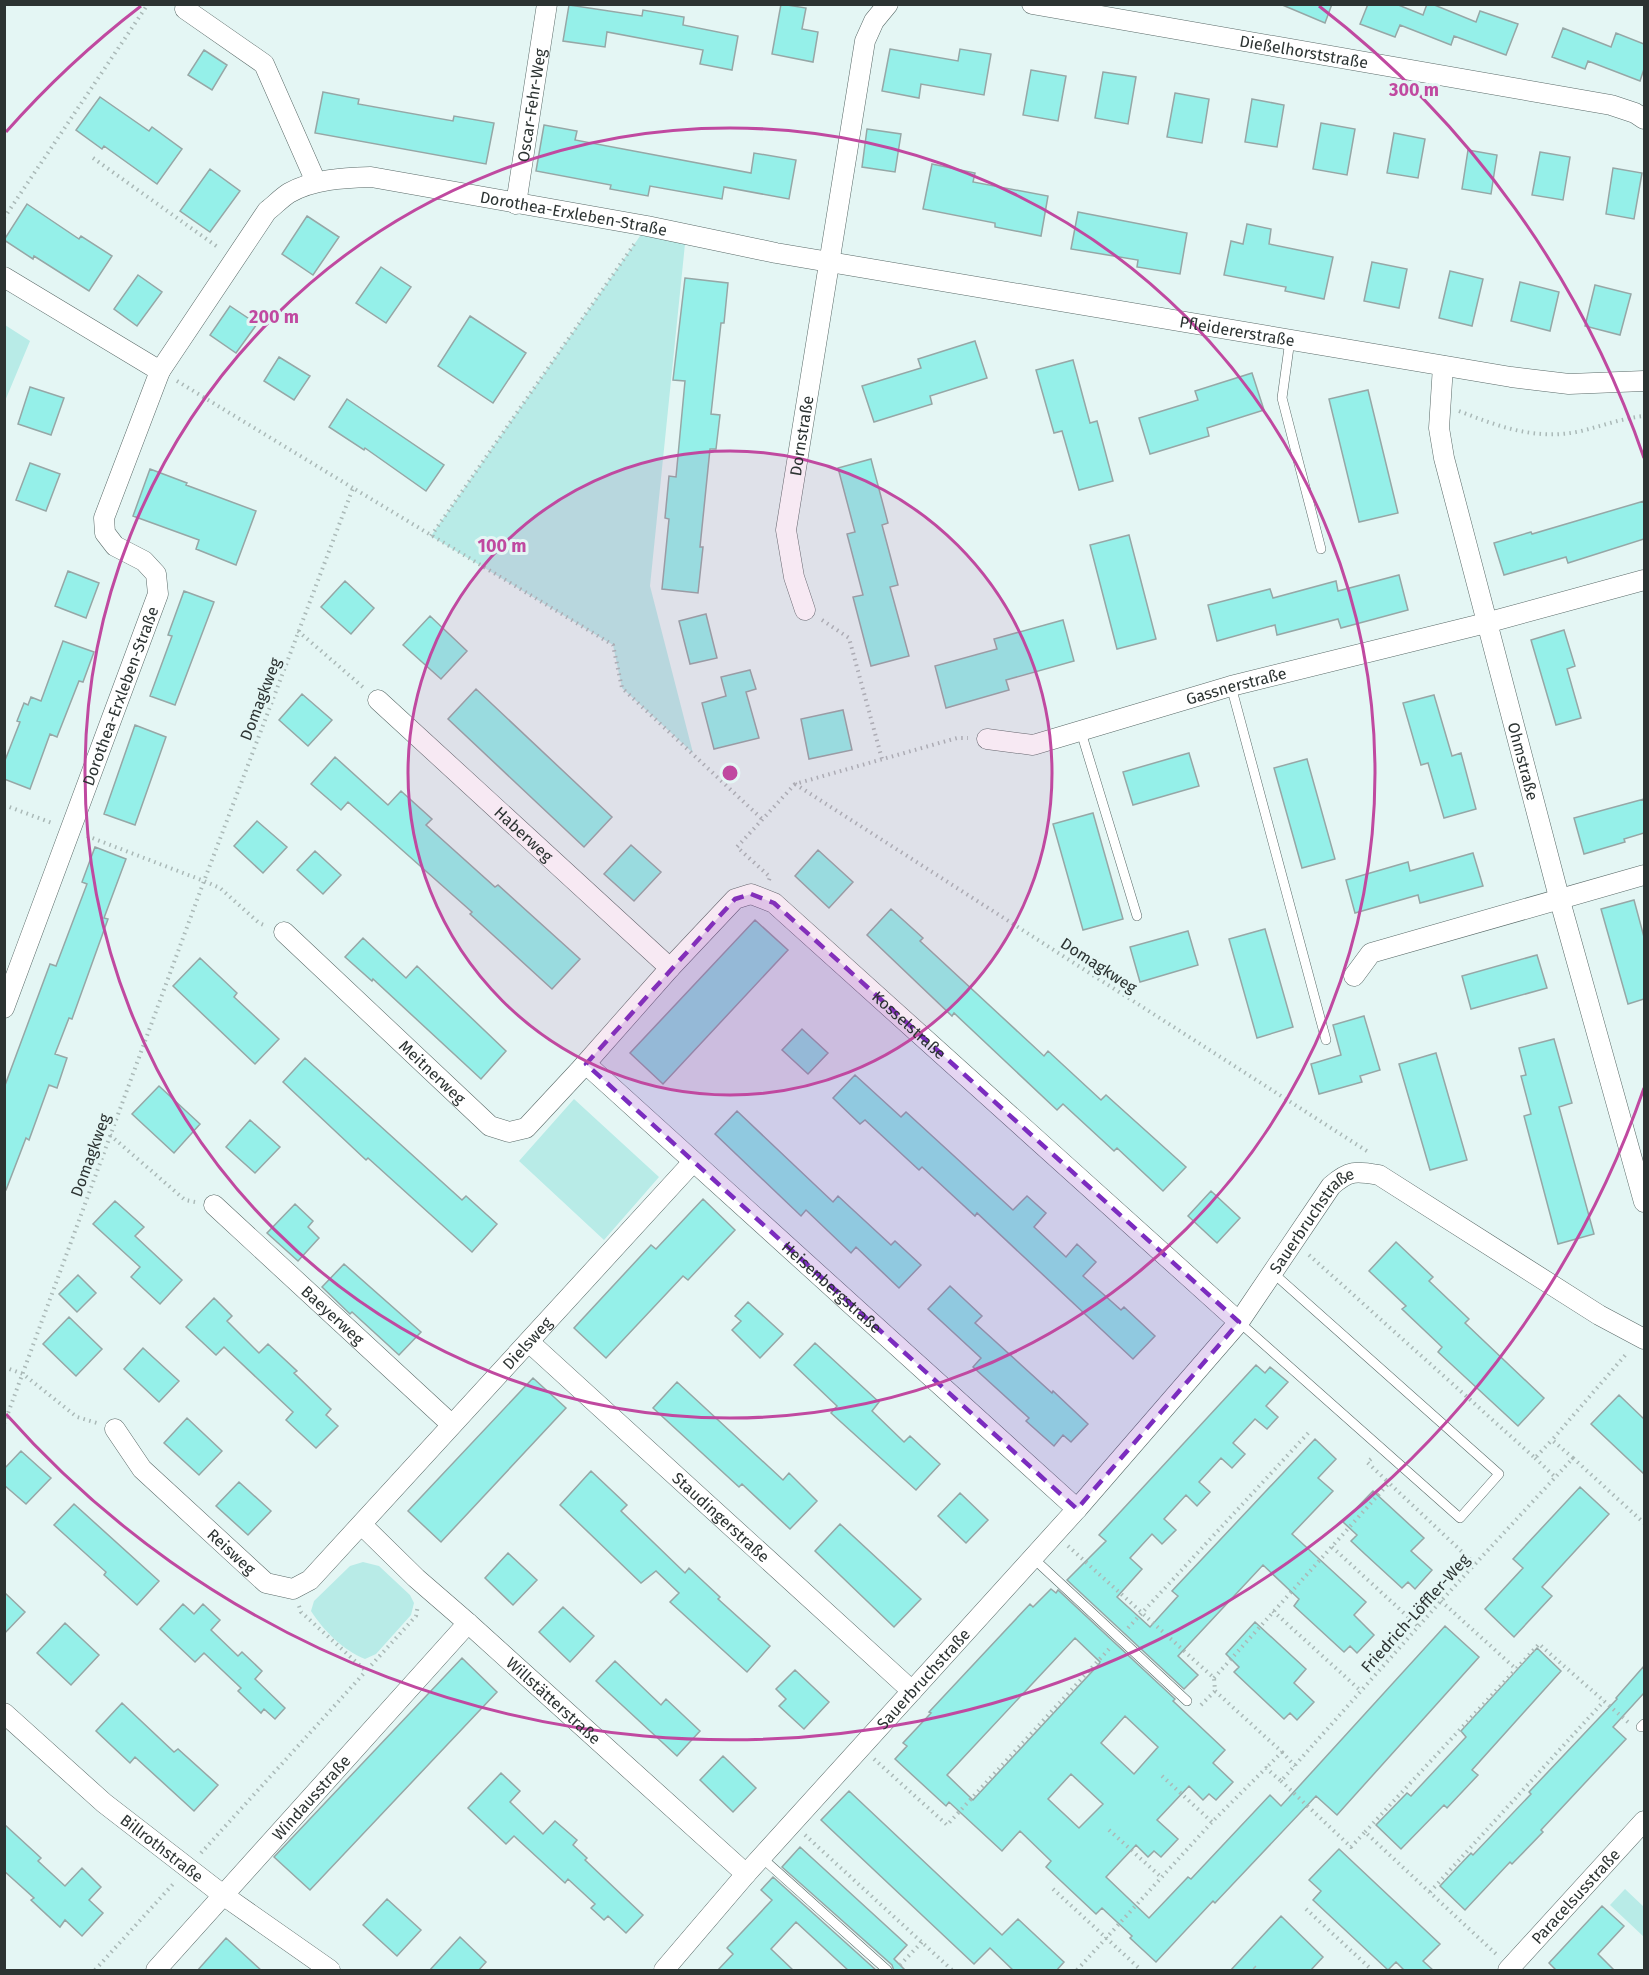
<svg xmlns="http://www.w3.org/2000/svg" width="1649" height="1975" viewBox="0 0 1649 1975" font-family="'Fira Sans',sans-serif">
<style>
.green{fill:#b8ebe7}
.building{fill:#95f0e9;stroke:#96a7a6;stroke-width:1.5;fill-rule:evenodd}
.lines{fill:none;stroke-linecap:round;stroke-linejoin:round}
.lane-casing{stroke:#5a6a68;stroke-width:10}
.street-casing{stroke:#5a6a68;stroke-width:21}
.path{stroke:#aab9b7;stroke-width:4;stroke-dasharray:1.5 4.5;stroke-linecap:butt}
.lane{stroke:#fff;stroke-width:9}
.street{stroke:#fff;stroke-width:20}
.marked{fill:#7b2cbf;fill-opacity:0.2;stroke:#7b2cbf;stroke-width:4.5;stroke-dasharray:12 8;stroke-linejoin:round}
.ring{fill:none;stroke:#c049a0;stroke-width:3}
.labels{text-anchor:middle;stroke-width:6;stroke-linejoin:round;paint-order:stroke}
.street-label{font-size:16px;fill:#2c3332;stroke:#e4f6f4}
.centre{fill:#c049a0;stroke:#e4f6f4;stroke-width:3}
.ring-label{font-size:18px;text-anchor:middle;font-weight:bold;fill:#c049a0;stroke:#e4f6f4;stroke-width:6;stroke-linejoin:round;paint-order:stroke}
</style>
<rect width="100%" height="100%" fill="#e4f6f4"/>
<path class="green" d="M647 226 686 234 650 586 693 753 622 688 613 645 431 536Z
M5 325 30 341 5 401Z
M574 1099 659 1177 604 1240 519 1161Z
M363 1562 379 1566 410 1595 414 1603 411 1615 376 1654 365 1659C343 1650 324 1631 311 1611L314 1601 350 1566Z
M1625 1889 1644 1907V1937L1610 1905Z"/>
<path class="building" d="M781 4 806 8 802 29 818 32 813 62 772 54Z
M1280 4H1332L1325 23Z
M1368 4H1396L1423 15 1427 4H1432L1476 22 1480 11 1518 24 1506 55 1454 36 1451 45 1400 25 1395 37 1360 24Z
M569 5 642 16 643 10 684 17 683 25 738 36 732 70 700 64 703 50 607 32 605 47 563 41Z
M1563 28 1611 47 1616 33 1644 44V69L1640 81 1588 61 1585 69 1552 57Z
M890 49 958 61 960 49 991 54 984 95 921 84 919 98 882 91Z
M204 50 227 65 212 90 188 75Z
M1031 70 1066 76 1058 121 1023 115Z
M1103 72 1136 77 1128 124 1095 118Z
M323 92 359 99 358 104 453 121 454 116 494 123 486 164 315 133Z
M1175 93 1209 99 1202 143 1167 137Z
M100 97 149 131 152 127 182 149 157 184 104 146 102 149 76 130Z
M1252 99 1284 105 1277 147 1245 142Z
M1321 123 1355 129 1347 175 1313 169Z
M544 125 577 131 575 140 751 173 754 153 796 160 789 199 724 187 722 199 650 186 648 196 610 189 611 185 536 171Z
M867 129 901 134 895 172 862 167Z
M1394 133 1425 139 1418 178 1387 173Z
M1468 150 1497 155 1491 194 1462 189Z
M1540 152 1570 157 1563 200 1532 195Z
M932 164 975 173 973 182 1048 196 1041 236 995 227V223L923 209Z
M1613 168 1642 173 1634 219 1606 214Z
M210 169 240 191 210 232 180 211Z
M27 204 79 239 81 236 112 256 89 291 34 256 33 259 4 240Z
M1078 212 1187 233 1180 274 1137 267 1138 260 1071 249Z
M307 216 339 237 313 275 282 254Z
M1247 224 1271 229 1269 244 1333 257 1324 299 1285 291 1286 287 1224 275 1231 241 1243 244Z
M1372 262 1407 269 1399 308 1364 301Z
M381 267 411 287 386 323 356 303Z
M1450 271 1483 279 1472 326 1439 318Z
M138 275 162 292 137 326 114 309Z
M685 278 728 283 724 323H721L711 414 720 415 716 449H710L700 547H703L698 593 662 589 669 519 665 518 669 476 676 477 685 381 673 380Z
M1520 282 1559 292 1550 331 1511 321Z
M1595 285 1631 294 1620 335 1585 326Z
M230 306 257 324 236 353 210 335Z
M470 316 526 353 493 403 438 366Z
M975 341 987 378 930 396 932 404 874 422 862 386 921 368 918 359Z
M279 357 310 376 294 400 264 381Z
M1073 360 1090 423 1097 421 1113 481 1079 490 1062 431 1054 433 1036 370Z
M1252 373 1264 410 1207 428 1209 436 1150 454 1139 418 1198 400 1195 391Z
M30 387 64 398 51 435 18 424Z
M1368 390 1398 513 1359 522 1329 399Z
M347 399 444 465 426 491 365 448 364 450 329 427Z
M871 459 888 523 882 525 898 585 890 587 909 656 871 666 853 597 863 595 847 534 855 532 838 468Z
M30 463 60 474 46 511 16 500Z
M150 469 187 483 186 485 256 511 236 565 196 549 199 540 133 516Z
M1644 501V539L1568 563 1566 557 1504 575 1494 543 1531 532 1532 534Z
M1129 535 1156 639 1117 649 1090 545Z
M68 571 99 583 86 618 55 606Z
M1399 575 1408 610 1341 628 1338 619 1277 635 1275 625 1217 641 1208 605 1270 589 1273 598 1336 581 1338 591Z
M345 581 374 608 351 634 321 607Z
M184 591 214 602 175 705 150 696 172 636 168 635Z
M706 614 717 658 690 664 679 621Z
M430 616 467 651 441 679 403 645Z
M1063 620 1074 661 1006 680 1009 690 946 708 935 666 997 649 994 639Z
M1564 630 1575 666 1567 669 1581 718 1556 725 1531 640Z
M63 641 94 652 83 682 79 681 57 737 50 734 30 789 4 779V763L20 722 17 721 24 703 28 705 31 697 41 701Z
M750 670 756 689 746 692 759 738 714 749 702 703 726 696 721 677Z
M476 689 612 817 584 847 448 719Z
M302 694 332 720 308 746 279 720Z
M1434 695 1452 756 1461 753 1476 809 1444 818 1428 763 1421 765 1403 703Z
M843 710 852 750 809 759 801 719Z
M135 725 166 737 135 825 104 814Z
M1189 753 1199 786 1133 805 1123 772Z
M335 757 388 805 401 791 432 819 426 825 495 887 498 885 580 959 552 989 470 914 472 912 348 802 341 810 311 784Z
M1307 759 1335 859 1302 868 1274 768Z
M1644 799V833L1624 839 1625 842 1584 854 1574 818Z
M1093 813 1123 919 1083 930 1053 824Z
M257 821 287 847 263 873 234 846Z
M631 845 661 872 634 901 604 874Z
M95 847 126 859 104 918 108 919 72 1019 69 1018 55 1054 67 1058 57 1088 49 1085 29 1140 26 1138 6 1190H4V1088L50 964 56 966 87 884 82 882Z
M818 850 853 882 829 908 795 876Z
M315 851 341 875 323 894 297 870Z
M1473 853 1483 886 1420 903 1418 895 1355 913 1346 880 1408 862 1410 871Z
M1634 900 1644 937V999L1628 1004 1601 909Z
M891 909 923 938 920 941 1044 1056 1048 1051 1101 1100 1106 1095 1186 1167 1163 1191 1117 1148 1114 1151 1063 1104 1057 1110 954 1013 952 1016 867 935Z
M755 920 788 950 663 1084 630 1053Z
M1265 929 1293 1027 1257 1038 1229 939Z
M1188 931 1198 965 1140 982 1130 947Z
M363 938 406 978 417 966 506 1051 481 1079 373 979 372 981 345 957Z
M1537 955 1547 988 1471 1009 1462 976Z
M200 958 237 993 234 997 279 1039 255 1064 173 986Z
M1364 1016 1380 1070 1360 1076 1362 1082 1319 1094 1311 1064 1341 1055 1333 1025Z
M802 1029 828 1053 808 1074 782 1050Z
M1554 1039 1572 1103 1559 1107 1594 1234 1558 1244 1524 1116 1531 1114 1521 1076 1526 1075 1519 1048Z
M1436 1053 1467 1160 1430 1170 1399 1064Z
M305 1058 462 1200 466 1196 497 1224 472 1252 368 1158 366 1160 283 1082Z
M855 1075 901 1117 906 1112 1013 1210 1027 1196 1046 1213 1034 1227 1066 1257 1077 1244 1096 1262 1083 1276 1121 1310 1124 1307 1155 1336 1133 1359 977 1213 975 1216 922 1167 919 1170 865 1120 860 1124 833 1098Z
M159 1086 200 1124 174 1153 132 1114Z
M737 1111 833 1202 838 1196 891 1245 895 1241 921 1265 899 1288 856 1247 851 1253 806 1210 801 1216 715 1134Z
M250 1120 280 1147 255 1173 226 1147Z
M1211 1191 1240 1218 1217 1243 1188 1216Z
M703 1199 735 1230 688 1280 683 1276 606 1358 574 1328 651 1245 656 1249Z
M115 1201 144 1227 135 1236 182 1280 160 1304 131 1277 140 1267 93 1224Z
M295 1204 313 1221 308 1227 319 1238 298 1261 267 1233Z
M1396 1242 1433 1277 1429 1281 1469 1319 1465 1323 1544 1398 1518 1426 1438 1352 1442 1347 1402 1309 1406 1306 1369 1271Z
M344 1264 421 1332 399 1355 352 1312 350 1314 322 1287Z
M78 1275 96 1293 77 1312 59 1294Z
M950 1286 982 1316 975 1323 1052 1393 1053 1391 1088 1424 1071 1442 1063 1435 1054 1446 1026 1421 1029 1418 973 1367 981 1358 928 1309Z
M214 1298 232 1316 227 1321 259 1353 268 1344 297 1371 294 1373 331 1409 326 1415 338 1426 316 1448 286 1420 293 1412 224 1347 216 1355 186 1327Z
M748 1302 783 1334 760 1358 732 1330 741 1321 735 1316Z
M69 1317 102 1349 76 1376 43 1344Z
M815 1343 879 1402 872 1411 904 1442 910 1436 940 1464 916 1490 831 1413 837 1406 794 1365Z
M143 1348 179 1381 159 1402 124 1369Z
M1256 1365 1265 1373 1270 1367 1288 1382 1266 1406 1278 1417 1267 1429 1255 1419 1233 1443 1245 1454 1232 1468 1221 1458 1199 1482 1210 1492 1197 1506 1186 1495 1164 1519 1176 1530 1162 1544 1152 1534 1130 1558 1142 1569 1117 1597 1150 1627 1178 1596 1172 1591 1315 1439 1336 1459 1318 1478 1333 1491 1292 1534 1366 1602 1354 1615 1374 1635 1357 1653 1350 1646 1344 1652 1294 1606 1299 1599 1263 1565 1178 1656 1198 1675 1184 1689 1067 1580 1106 1541 1099 1535Z
M533 1378 566 1408 441 1542 408 1511Z
M677 1382 783 1480 789 1473 817 1501 790 1529 742 1484 739 1487 653 1408Z
M1619 1395 1644 1419V1474L1591 1424Z
M187 1418 222 1451 199 1475 164 1443Z
M21 1451 51 1478 26 1504 4 1485V1469Z
M591 1471 627 1505 621 1511 685 1573 689 1568 720 1597 718 1599 770 1646 747 1672 670 1602 679 1593 656 1571 641 1583 560 1505Z
M239 1482 271 1511 248 1535 216 1506Z
M1580 1487 1609 1514 1542 1587 1552 1596 1514 1637 1485 1609 1523 1568 1513 1559Z
M1373 1491 1424 1538 1411 1551 1432 1570 1415 1589 1408 1582 1402 1588 1366 1555 1351 1541 1357 1535 1343 1522Z
M960 1493 988 1520 966 1543 938 1516Z
M74 1504 159 1581 137 1605 104 1575 106 1572 54 1525Z
M840 1524 921 1599 894 1627 815 1551Z
M508 1553 537 1580 513 1605 485 1578Z
M1051 1589 1056 1593 1058 1590 1175 1699 1173 1701 1225 1750 1213 1763 1233 1782 1216 1800 1209 1794 1203 1800 1189 1786 1157 1820 1178 1839 1161 1857 1154 1851 1148 1857 1136 1845 1106 1877 1149 1918 1188 1877 1191 1879 1270 1795 1281 1806 1445 1626 1479 1657 1337 1815 1316 1796 1215 1903 1213 1901 1156 1962 1130 1938 1132 1936 1102 1908 1096 1914 1046 1867 1051 1861 1020 1831 1002 1851 949 1802 946 1806 895 1759 907 1746 903 1743 931 1713 929 1712 1030 1604 1033 1607ZM1075 1638 1100 1662 1099 1664 973 1800 947 1775ZM1125 1716 1158 1747 1134 1774 1101 1743ZM1071 1774 1103 1804 1079 1828 1048 1799Z
M4 1592 25 1612 4 1634Z
M183 1604 194 1614 203 1604 220 1620 211 1630 238 1656 242 1652 262 1671 255 1679 285 1708 275 1719 264 1709 261 1713 238 1691 241 1688 204 1653 195 1662 160 1629Z
M563 1607 594 1636 570 1662 539 1632Z
M1255 1622 1306 1669 1294 1683 1314 1702 1297 1720 1290 1713 1284 1719 1234 1672 1239 1667 1226 1654Z
M65 1623 99 1655 71 1685 37 1653Z
M1537 1648 1561 1671 1472 1770 1478 1775 1447 1808 1444 1805 1401 1849 1376 1825 1407 1793 1411 1796 1466 1737 1461 1731Z
M462 1658 497 1692 310 1890 274 1857Z
M615 1661 661 1705 666 1699 700 1731 677 1756 596 1681Z
M1644 1666V1693L1613 1727 1626 1739 1541 1830 1543 1832 1512 1864 1510 1862 1465 1910 1440 1886 1471 1853 1473 1855 1531 1794 1529 1792 1617 1699 1616 1698Z
M795 1670 829 1702 804 1729 779 1706 786 1699 776 1689Z
M122 1703 174 1752 178 1749 218 1785 194 1811 135 1757 130 1763 96 1731Z
M723 1756 756 1788 733 1812 700 1780Z
M501 1773 520 1791 510 1802 543 1834 555 1821 577 1840 573 1845 587 1858 585 1860 643 1915 626 1933 608 1916 604 1920 591 1908 595 1904 568 1879 565 1883 514 1836 506 1844 468 1808Z
M849 1791 1002 1935 1018 1919 1064 1962 1056 1971H1014L990 1948 974 1964 821 1820Z
M4 1824 41 1858 38 1861 65 1886 82 1868 101 1887 89 1900 103 1913 82 1936 65 1920 60 1927 31 1900 34 1898 4 1871Z
M800 1847 907 1945 894 1959 906 1971H894L892 1965 782 1867Z
M1339 1849 1440 1944 1423 1961 1434 1971H1405L1396 1962 1388 1970 1313 1900 1321 1891 1309 1880Z
M773 1877 877 1971H849L796 1922 771 1949 794 1971H717L733 1954 727 1948 772 1900 761 1890Z
M387 1899 421 1930 397 1956 363 1925Z
M1602 1906 1624 1926 1598 1954 1615 1971H1557L1549 1963Z
M1281 1916 1323 1957 1310 1971H1230Z
M460 1937 486 1962 478 1971H429Z
M226 1938 262 1971H197Z"/>
<g class="lines">
<g class="lane-casing">
<path id="lane" d="M1290 340 1282 398 1321 549
M1231 686 1326 1040
M1081 732 1137 916
M1239 1322 1460 1518 1499 1474 1273 1273
M1033 1558 1187 1701
M1641 1727 1644 1724
M761 1857 887 1970"/>
</g>
<g class="street-casing">
<g id="street">
<path id="s1" d="M1032 4 1611 105 1635 113 1644 119"/>
<path d="M185 9 264 64 316 182"/>
<path id="s2" d="M516 204 547 4"/>
<path d="M4 277 160 371"/>
<path id="s3" d="M1443 366 1439 428 1444 458 1560 901 1644 1202"/>
<path id="s4" d="M805 610 794 577 786 530 865 41 874 21 888 4"/>
<path id="s5" d="M378 700 670 968"/>
<path id="s6" d="M987 739 1033 745 1231 686 1486 623 1644 580"/>
<path id="s7" d="M284 932 490 1126 509 1132 526 1128 579 1071 670 968 735 899 751 894 774 903 1239 1322"/>
<path d="M1354 976 1371 953 1644 875"/>
<path id="s8" d="M4 1008 158 594 156 574 144 561 115 546 105 533 104 518 160 371 267 211C274 206 281 198 289 193 314 179 343 178 371 177L647 226 776 253 1511 377 1569 384 1644 381"/>
<path id="s9" d="M586 1064 1077 1509"/>
<path id="s10" d="M214 1205 451 1424"/>
<path id="s11" d="M529 1342 912 1691"/>
<path id="s12" d="M115 1429 142 1469 266 1583 293 1589 310 1580 693 1162"/>
<path id="s13" d="M362 1525 416 1578 468 1623 746 1874"/>
<path id="s14" d="M4 1713 104 1803 223 1895 330 1970"/>
<path id="s15" d="M156 1970 468 1623"/>
<path id="s16" d="M664 1970 746 1874 1077 1509 1239 1322 1331 1186C1349 1170 1356 1171 1379 1175L1599 1315 1644 1339"/>
<path id="s17" d="M1508 1970 1644 1821"/>
</g>
</g>
<path class="path" d="M93 158 219 248
M4 218 148 4
M177 381 353 488
M1459 411C1500 427 1537 441 1581 431 1602 426 1623 418 1644 416
M431 536 635 243
M822 620 849 638 882 759
M298 631 364 688
M795 784 1370 1153
M4 805 52 823
M87 836 204 881 220 888 259 923 266 926
M769 880 770 877 737 847 795 784 957 738H968
M110 1135 185 1200 195 1202
M1309 1255 1535 1458 1552 1440
M4 1367 23 1374 77 1417 97 1423
M4 1424 204 881 353 488 613 645 622 688 762 819
M1535 1458 1555 1477
M1573 1458 1644 1523
M1371 1459 1367 1462 1389 1483
M1068 1546 1214 1678 1215 1691
M1332 1547 1418 1626
M1441 1601 1516 1669 1539 1644 1629 1723
M299 1606 301 1612 366 1671 416 1616 418 1605
M1273 1611 1361 1691
M1128 1628 1311 1430
M1214 1678 1389 1483 1475 1564
M1215 1691 1282 1752 1266 1768
M1201 1705 1215 1691
M1282 1752 1295 1766
M874 1759 947 1825 1109 1649
M1162 1776 1212 1822
M1281 1781 1351 1847 1365 1832 1496 1954
M1109 1830 1161 1877
M1365 1832 1516 1669
M805 1835 952 1970
M201 1853 366 1671
M1053 1889 1141 1970
M1430 1892 1604 1701
M1306 1909 1372 1970
M900 1965 922 1942
M1254 1967 1257 1970
M95 1970 174 1883
M1077 1970 1212 1822 1266 1768 1281 1781 1441 1601 1573 1458 1552 1440 1628 1352"/>
<use href="#lane" class="lane"/>
<use href="#street" class="street"/>
</g>
<path class="marked" d="M751 894 774 903 1239 1322 1077 1509 586 1064 735 899Z"/>
<circle cx="730" cy="773" r="322" fill="#c049a0" fill-opacity=".12"/>
<g class="ring">
<circle cx="730" cy="773" r="322"/>
<circle cx="730" cy="773" r="645"/>
<path d="M1644 1088A967 967 0 0 1 6 1414M6 132A967 967 0 0 1 141 6M1319 6A967 967 0 0 1 1644 458"/>
</g>
<g class="labels">
<g class="street-label">
<text dy="6" stroke="none"><textPath href="#s1" startOffset="276">Dießelhorststraße</textPath></text>
<text dy="6" stroke="none"><textPath href="#s2" startOffset="100">Oscar-Fehr-Weg</textPath></text>
<text dy="6" stroke="none"><textPath href="#s8" startOffset="1212">Dorothea-Erxleben-Straße</textPath></text>
<text dy="6" stroke="none"><textPath href="#s8" startOffset="1886">Pfleidererstraße</textPath></text>
<text dy="6" stroke="none"><textPath href="#s4" startOffset="178">Dornstraße</textPath></text>
<text dy="6" stroke="none"><textPath href="#s6" startOffset="258">Gassnerstraße</textPath></text>
<text dy="6" stroke="none"><textPath href="#s8" startOffset="333">Dorothea-Erxleben-Straße</textPath></text>
<text transform="translate(260 699) rotate(-69)" y="6">Domagkweg</text>
<text dy="6" stroke="none"><textPath href="#s3" startOffset="406">Ohmstraße</textPath></text>
<text dy="6" stroke="none"><textPath href="#s5" startOffset="198">Haberweg</textPath></text>
<text transform="translate(1099 965) rotate(33)" y="6">Domagkweg</text>
<text dy="6" stroke="none"><textPath href="#s7" startOffset="854">Kosselstraße</textPath></text>
<text dy="6" stroke="none"><textPath href="#s7" startOffset="204">Meitnerweg</textPath></text>
<text transform="translate(90 1155) rotate(-70)" y="6">Domagkweg</text>
<text dy="6" stroke="none"><textPath href="#s16" startOffset="992">Sauerbruchstraße</textPath></text>
<text dy="6" stroke="none"><textPath href="#s9" startOffset="332">Heisenbergstraße</textPath></text>
<text dy="6" stroke="none"><textPath href="#s10" startOffset="162">Baeyerweg</textPath></text>
<text dy="6" stroke="none"><textPath href="#s12" startOffset="585">Dielsweg</textPath></text>
<text dy="6" stroke="none"><textPath href="#s11" startOffset="260">Staudingerstraße</textPath></text>
<text dy="6" stroke="none"><textPath href="#s12" startOffset="170">Reisweg</textPath></text>
<text transform="translate(1415 1613) rotate(-48)" y="6">Friedrich-Löffler-Weg</text>
<text dy="6" stroke="none"><textPath href="#s16" startOffset="390">Sauerbruchstraße</textPath></text>
<text dy="6" stroke="none"><textPath href="#s13" startOffset="260">Willstätterstraße</textPath></text>
<text dy="6" stroke="none"><textPath href="#s15" startOffset="232">Windausstraße</textPath></text>
<text dy="6" stroke="none"><textPath href="#s14" startOffset="208">Billrothstraße</textPath></text>
<text dy="6" stroke="none"><textPath href="#s17" startOffset="100">Paracelsusstraße</textPath></text>
</g>
</g>
<circle cx="730" cy="773" r="9" class="centre"/>
<g class="ring-label">
<text x="1414" y="96">300 m</text>
<text x="274" y="323">200 m</text>
<text x="502" y="552">100 m</text>
</g>
<rect width="1649" height="1975" fill="none" stroke="#2c3332" stroke-width="12"/>
</svg>
